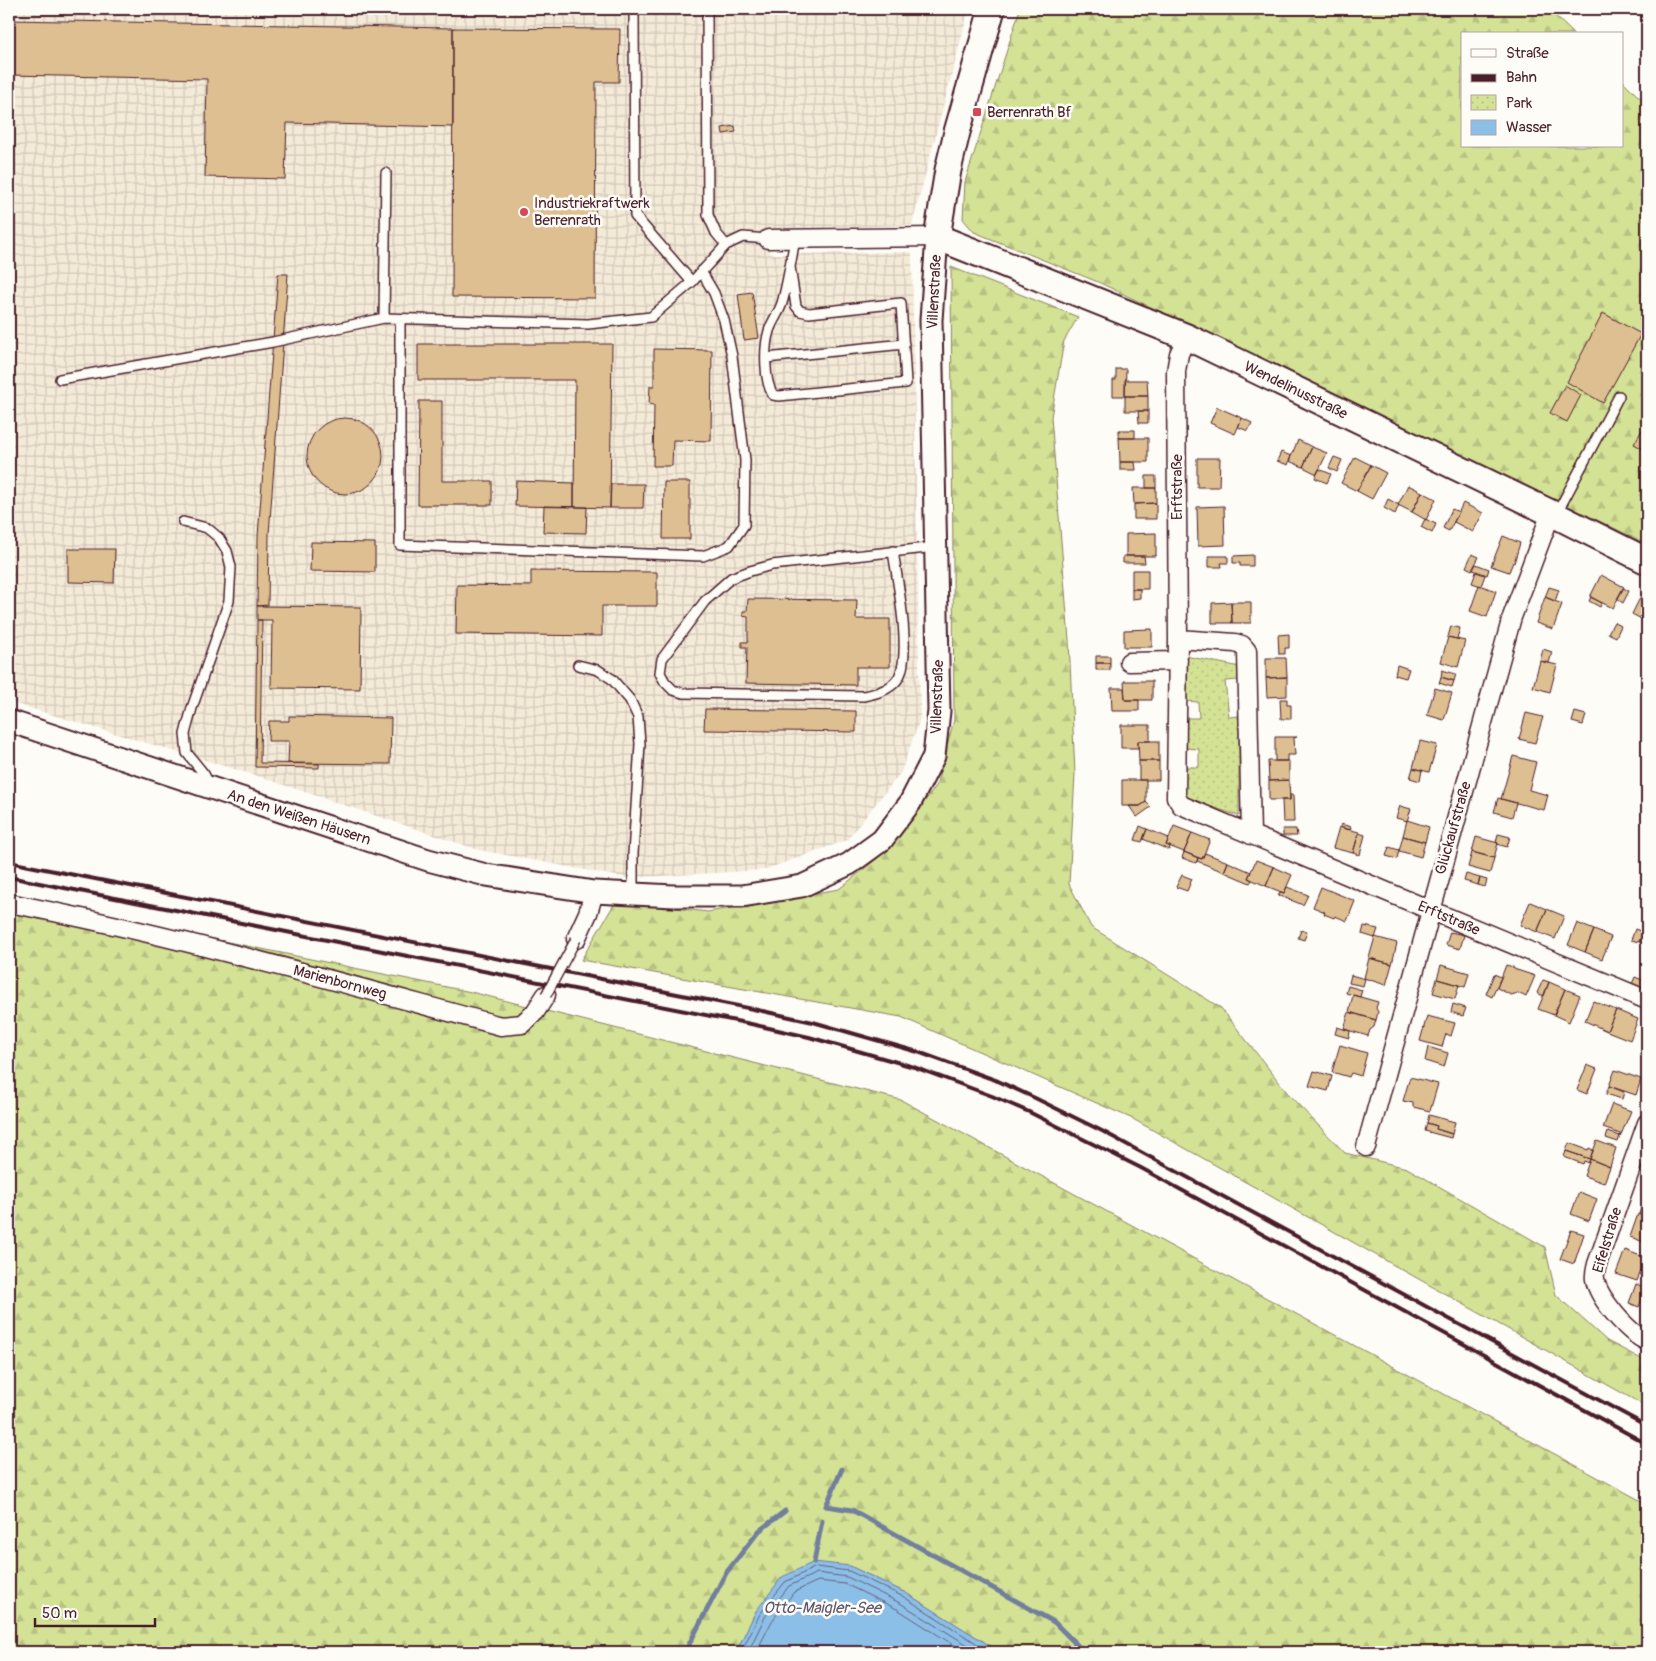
<svg xmlns="http://www.w3.org/2000/svg" width="1656" height="1661" viewBox="0 0 1656 1661" font-family="Pangolin,sans-serif">
<style>
.industrial{fill:url(#industrial-grid)}
.forest{fill:url(#forest-firs);stroke:#8e8060}
.park{fill:url(#park-dots);stroke:#8e8060}
.water{fill:#8cbfe8;stroke:#727f9c}
.lines{fill:none;stroke-linecap:round;stroke-linejoin:round}
.shore{stroke:#645f77;stroke-width:1}
.stream{stroke:#727f9c;stroke-width:5}
.building{fill:#debf91;stroke:#4a1f2b}
.service-casing{stroke:#4a1f2b;stroke-width:12}
.minor-casing{stroke:#4a1f2b;stroke-width:21}
.tertiary-casing{stroke:#4a1f2b;stroke-width:25}
.secondary-casing{stroke:#4a1f2b;stroke-width:29}
.service{stroke:#fdfcf7;stroke-width:9}
.minor{stroke:#fdfcf7;stroke-width:18}
.tertiary{stroke:#fdfcf7;stroke-width:21}
.secondary{stroke:#fdfcf7;stroke-width:25}
.rail{stroke:#4a1f2b;stroke-width:4}
.service-bridge-casing{stroke:#4a1f2b;stroke-width:12;stroke-linecap:butt}
.service-bridge{stroke:#fdfcf7;stroke-width:9}
.poi-dot{fill:#d1495b;stroke:#fdfcf7;stroke-width:2}
.labels{text-anchor:middle;stroke-width:5;stroke-linejoin:round;paint-order:stroke}
.poi-label{font-size:15px;fill:#4a1f2b;stroke:#fdfcf7;text-anchor:start}
.street-label{font-size:15px;fill:#4a1f2b;stroke:#fdfcf7}
.water-label{font-size:16px;font-style:italic;fill:#61576d;stroke:#fdfcf7}
</style>
<defs>
<pattern id="industrial-grid" width="8" height="8" patternUnits="userSpaceOnUse" patternTransform="scale(1.25)"><rect width="8" height="8" fill="#f4ead8"/><path d="M0 4h8M4 0v8" fill="none" stroke="#d3c8ba"/></pattern>
<pattern id="forest-firs" width="22" height="20" patternUnits="userSpaceOnUse" patternTransform="scale(1.25)"><rect width="22" height="20" fill="#d3e295"/><path d="M5 1l3.5 6h-7zM16 11l3.5 6h-7z" fill="#b7c181"/></pattern>
<pattern id="park-dots" width="8" height="8" patternUnits="userSpaceOnUse" patternTransform="scale(1.25)"><rect width="8" height="8" fill="#d3e295"/><path d="M2 2h.1M6 6h.1" fill="none" stroke="#b7c181" stroke-width="1.8" stroke-linecap="round"/></pattern>
</defs>
<rect width="100%" height="100%" fill="#fdfcf7"/>
<filter id="ink" filterUnits="userSpaceOnUse"><feTurbulence type="fractalNoise" baseFrequency=".02" numOctaves="2"/><feDisplacementMap in="SourceGraphic" scale="10" xChannelSelector="R" yChannelSelector="G"/><feConvolveMatrix kernelMatrix="1 2 1 2 8 2 1 2 1" color-interpolation-filters="sRGB"/></filter>
<g filter="url(#ink)">
<path class="industrial" d="M9 9H969L912 225 767 229 770 254 912 252 920 719 901 772 847 840 764 870 627 878 479 850 251 774 9 702Z"/>
<path class="forest" d="M1020 9H1548L1574 34H1462V146H1622V80L1647 105V544L1098 282 974 232 963 219 965 182Z
M951 267 1078 317 1064 341 1051 417 1069 640 1075 774 1069 884 1091 927 1221 1008 1290 1096 1345 1153 1407 1168 1545 1247 1556 1295 1607 1341 1647 1362V1407L1133 1119 901 1017 581 960 616 901 708 912 839 889 889 849 936 786 954 720Z
M9 897 471 992 901 1100 1647 1504V1652H1000L906 1593 850 1566 756 1611 736 1652H9Z"/>
<path class="park" d="M1185 656 1240 667 1239 680 1225 681 1229 717 1239 716V816L1185 798V767H1199V749L1184 748V718H1199L1198 702 1186 701Z"/>
<path class="water" d="M814 1562 850 1566 906 1593 1000 1652H736L756 1611 782 1577Z"/>
<g class="lines">
<path class="shore" d="M741 1652 760 1614 785 1582 816 1567 849 1571 904 1597 990 1652
M748 1652 765 1617 789 1586 817 1573 847 1577 900 1603 979 1652
M756 1652 772 1621 794 1592 818 1581 845 1584 897 1609 965 1652"/>
<path class="stream" d="M842 1469 826 1506 852 1510 1054 1622 1084 1652
M814 1562 822 1521
M685 1652 726 1573 759 1531 785 1511"/>
</g>
<path class="building" d="M9 20 453 28V127L287 123 285 179 205 177 207 79 9 75Z
M453 28 620 29 619 82H596L595 298 452 297Z
M735 126 736 132 723 134 722 128Z
M278 274H288L269 534 268 605 257 606 258 536Z
M752 292 759 338 744 340 738 294Z
M1603 313 1641 334 1603 403 1567 382Z
M418 344H612L610 508 574 507 575 380H418Z
M654 349 712 350 711 441 673 440 672 466H653L654 405 649 404 650 386H654Z
M1116 369H1126L1125 396H1113V380H1116Z
M1125 380H1147L1148 396H1125Z
M1565 385 1581 395 1567 422 1550 413Z
M1125 396H1148V411H1125Z
M419 401H442V481H492V505H418Z
M1217 407 1242 418 1235 434 1210 423Z
M1138 411H1148V423H1139Z
M1242 418 1252 423 1248 431 1238 427Z
M307 456a38 38 0 1 1 76 0a38 38 0 1 1-76 0Z
M1647 421V451L1634 444Z
M1119 430H1135V438H1119Z
M1119 438H1148V462H1120Z
M1298 440 1312 447 1303 467 1289 461Z
M1312 447 1327 453 1317 474 1303 467Z
M1281 452 1291 456 1288 465 1277 461Z
M1334 457 1342 460 1337 472 1329 468Z
M1355 457 1371 465 1357 491 1341 483Z
M1197 458H1220L1219 487H1197Z
M1120 462H1135L1136 470H1120Z
M1371 465 1386 473 1372 499 1357 491Z
M1319 469 1331 474 1327 483 1315 478Z
M1146 476H1156V488H1146Z
M516 481 574 483V507L515 506Z
M664 482H690V539H663Z
M611 484H644L643 508H610Z
M1408 485 1422 492 1412 512 1398 505Z
M1133 488H1156V503L1134 504Z
M1422 492 1436 499 1426 520 1412 512Z
M1388 499 1399 505 1395 514 1384 508Z
M1156 503V519H1134V504Z
M1463 503 1483 513 1473 532 1454 522Z
M544 506 587 507 586 533 543 532Z
M1224 506 1225 545 1198 546 1197 507Z
M1452 509 1459 512 1449 531 1443 528Z
M1425 519 1436 524 1432 533 1421 527Z
M1156 533V556H1126V534Z
M1503 536 1520 543 1514 563 1513 562 1509 572 1491 566Z
M311 542 375 543V572L310 571Z
M68 549H115L114 583 68 582Z
M1472 554 1479 557 1472 570 1466 567Z
M1253 555V566H1240V563H1233V556Z
M1123 556H1144L1145 563H1123Z
M1209 556H1228V563H1221L1222 567H1209Z
M1476 564 1489 569 1487 575 1473 570Z
M1132 570H1148V589H1132Z
M531 571 657 572V606H602V636L456 634 457 585 531 586Z
M1476 572 1485 575 1481 586 1472 583Z
M1601 575 1624 587 1613 608 1590 597Z
M1479 585 1496 591 1487 617 1470 611Z
M1549 587 1559 590 1555 601 1545 597Z
M1623 588 1629 591 1623 603 1617 599Z
M1132 589H1140V598L1132 599Z
M1642 594 1647 597V622L1632 614Z
M1545 597 1562 604 1553 629 1536 623Z
M1591 597 1602 603 1600 607 1589 601Z
M748 599 857 600 856 619H890V667H856V685L746 683 747 647H742V642H748V617L743 616V611H747Z
M1231 602 1232 623H1212V603Z
M1231 602H1251V623H1232Z
M257 606 361 607 360 689 271 688 272 620H257Z
M257 620H262L260 763 319 764V768L255 767Z
M1614 622 1621 626 1616 637 1608 633Z
M1451 626 1460 628 1457 639 1448 637Z
M1152 629V647H1124V630Z
M1289 634V648H1285V654H1279L1278 635Z
M1448 637 1465 641 1458 667 1441 662Z
M1543 649 1552 652 1549 663 1540 661Z
M1096 656H1110V663H1096Z
M1266 658H1286L1287 677 1266 678Z
M1540 661 1557 665 1550 692 1533 687Z
M1096 663H1110V670H1096Z
M1397 665 1409 669 1406 678 1395 675Z
M1442 670 1456 674 1454 681 1441 677Z
M1287 677V696L1267 697 1266 678Z
M1441 677 1454 681 1452 687 1439 683Z
M1124 681H1152V700H1125Z
M1111 688H1124L1125 700H1139V711H1112Z
M1435 688 1452 693 1444 720 1427 715Z
M1280 699H1287V705H1291V719H1281Z
M705 709 856 711V732L704 730Z
M1575 712 1586 715 1583 725 1572 722Z
M1526 713 1543 717 1535 743 1519 739Z
M289 716 391 718 390 764 288 763 289 741H268L269 721H289Z
M1121 725H1150V741H1138V748H1121Z
M1275 737H1297L1294 738 1295 755H1287V761H1275Z
M1138 741H1159V761H1139Z
M1420 741 1437 745 1429 772 1413 768Z
M1513 756 1536 762 1529 790 1548 795 1544 810 1501 799Z
M1139 761H1159V780H1139Z
M1268 761H1289V780L1269 781Z
M1413 768 1422 770 1420 781 1410 778Z
M1122 780H1146V802L1140 806H1122Z
M1289 780 1290 800H1269V781Z
M1290 795H1293L1294 822H1283L1282 800H1290Z
M1498 798 1516 803 1512 817 1494 812Z
M1146 802 1151 807 1137 817 1129 806H1140Z
M1400 806 1411 809 1407 821 1396 818Z
M1407 820 1429 827 1425 842 1403 836Z
M1341 824 1351 827 1350 830 1340 827Z
M1140 826 1147 829 1142 842 1135 840Z
M1174 826 1192 833 1184 852 1166 845Z
M1339 827 1359 832 1353 853 1333 848Z
M1147 829 1169 838 1166 845 1170 846 1169 850 1143 839Z
M1283 829H1296L1297 836H1283Z
M1192 833 1210 840 1202 859 1184 852Z
M1359 833 1365 835 1360 855 1353 853Z
M1498 834 1510 837 1507 847 1497 844 1498 843 1496 842Z
M1403 836 1425 842 1421 857 1399 851Z
M1476 837 1498 843 1494 858 1472 852Z
M1389 847 1399 850 1397 859 1386 856Z
M1184 852 1198 858 1196 863 1182 858Z
M1472 852 1494 858 1490 873 1468 867Z
M1205 853 1228 862 1224 872 1197 861 1198 858 1202 859Z
M1256 860 1274 867 1266 886 1248 878Z
M1228 862 1251 872 1248 878 1252 880 1250 883 1224 872Z
M1274 867 1292 875 1284 893 1266 886Z
M1466 874 1480 878 1478 885 1464 881Z
M1182 875 1192 879 1187 891 1176 887Z
M1480 878 1487 880 1485 887 1478 885Z
M1287 887 1308 895 1303 905 1278 895 1280 892 1284 893Z
M1321 887 1355 901 1347 921 1335 916 1334 918 1324 914 1325 912 1313 907Z
M1530 902 1547 909 1537 932 1520 925Z
M1547 909 1564 916 1555 939 1537 932Z
M1577 923 1594 930 1585 952 1568 945Z
M1364 926 1378 929 1375 938 1362 934Z
M1635 929 1643 932 1639 942 1631 940Z
M1301 930 1307 932 1304 940 1298 938Z
M1594 930 1611 937 1602 959 1585 952Z
M1450 932 1464 935 1460 949 1446 945Z
M1643 932 1647 934V945L1639 942Z
M1375 937 1397 943 1392 964 1369 958Z
M1369 958 1392 964 1386 985 1364 978Z
M1441 965 1469 973 1465 987 1437 979Z
M1506 965 1513 967 1514 969 1535 976 1526 997 1518 993 1511 995 1497 988Z
M1494 974 1501 977 1492 997 1486 994Z
M1351 975 1365 979 1363 986 1349 983Z
M1635 977 1647 982 1645 989 1632 984Z
M1437 979 1459 985 1455 999 1433 993Z
M1543 980 1549 982 1544 996 1537 993Z
M1549 982 1565 989 1554 1015 1538 1009Z
M1348 986 1362 990 1360 997 1346 993Z
M1565 989 1580 995 1569 1022 1554 1015Z
M1353 995 1378 1002 1376 1008 1378 1012 1376 1020 1349 1012Z
M1593 1001 1616 1010 1607 1031 1585 1021Z
M1453 1004 1466 1008 1463 1016 1451 1012Z
M1616 1010 1638 1019 1630 1040 1607 1031Z
M1349 1012 1376 1020 1374 1027 1370 1030 1368 1036 1344 1029Z
M1427 1016 1455 1023 1451 1036 1446 1034 1442 1047 1420 1041Z
M1337 1027 1350 1031 1349 1038 1335 1034Z
M1340 1045 1367 1053 1361 1076 1351 1073 1349 1077 1332 1072Z
M1428 1047 1448 1053 1444 1067 1425 1061Z
M1587 1065 1597 1069 1587 1094 1577 1090Z
M1615 1070 1641 1079 1636 1095 1609 1086Z
M1314 1071 1332 1076 1328 1091 1309 1086Z
M1410 1077 1438 1084 1430 1111 1413 1107V1103L1403 1101Z
M1609 1086 1624 1092 1622 1099 1606 1094Z
M1612 1104 1631 1111 1620 1137V1134L1603 1128Z
M1429 1115 1455 1122 1452 1134 1436 1129 1437 1126 1427 1123Z
M1427 1123 1437 1126 1436 1129 1452 1134 1451 1138 1425 1131Z
M1608 1132 1620 1136 1618 1142 1606 1138Z
M1597 1141 1616 1148 1610 1167 1590 1159Z
M1569 1143 1588 1150 1589 1148 1593 1150 1590 1159 1566 1151Z
M1566 1151 1590 1159 1589 1163 1584 1161 1583 1164 1564 1157Z
M1590 1159 1610 1167 1604 1183 1584 1176Z
M1647 1188V1202L1643 1201Z
M1579 1192 1597 1199 1589 1221 1571 1214Z
M1641 1208 1647 1210V1218L1639 1214Z
M1638 1214 1647 1218V1243L1630 1237Z
M1571 1230 1584 1234 1574 1264 1560 1259Z
M1625 1250 1646 1258 1637 1281 1616 1274Z
M1636 1284 1646 1288 1639 1307 1629 1303Z"/>
<g class="lines">
<g class="service-casing">
<path id="service" d="M634 9 635 216 692 282
M707 9 708 215 716 233 726 245
M790 267 796 306 800 311 809 313 901 303 906 383 779 396 773 395C764 381 764 347 769 331 772 321 779 313 782 303 788 282 791 260 795 239
M384 318 386 173
M400 319V545L703 556 729 546 744 525 745 460 732 356 724 320 714 293 701 271
M766 358 904 344
M60 379 273 342 384 318 588 324 651 317 692 282 726 245 743 237 768 239
M1557 513 1619 396
M183 522 207 528 219 538 227 551 231 567 229 601 192 708 185 734 187 753 204 774 210 786
M893 551C897 579 912 653 899 677 892 689 876 694 863 696L683 693 673 690 665 682 660 673 662 659 705 601 731 578 750 571 772 565 936 547
M578 665 598 670 612 679 630 700 638 717 640 744 633 854V893"/>
</g>
<g class="minor-casing">
<path id="minor" d="M768 239 937 237
M1187 337 1179 354 1176 371 1178 639 1176 797 1181 805 1430 910 1647 1000
M1178 639 1235 643 1242 645 1247 651 1251 835
M1129 662 1178 661
M9 903C175 935 338 982 501 1026L522 1024 535 1012 546 995
M576 939 588 913 594 892
M1647 1123 1597 1264C1596 1269 1594 1274 1595 1279 1598 1298 1629 1334 1647 1341
M1366 1147 1512 617 1551 513"/>
</g>
<g class="tertiary-casing">
<path id="tertiary" d="M9 721 428 860 486 875 594 892 674 896H742L802 886 849 864 882 840 910 803 934 756 939 711 931 320 937 237"/>
</g>
<g class="secondary-casing">
<path id="secondary" d="M992 9 957 132 948 170 937 237 1187 337 1551 513 1647 561"/>
</g>
<use href="#service" class="service"/>
<use href="#minor" class="minor"/>
<use href="#tertiary" class="tertiary"/>
<use href="#secondary" class="secondary"/>
<path class="rail" d="M9 862 753 1009 813 1022 918 1052 998 1081 1035 1098 1102 1131 1647 1426
M9 877 751 1024 809 1037 914 1067 992 1096 1029 1112 1141 1168 1647 1444"/>
<g class="service-bridge-casing">
<path id="service-bridge" d="M546 995 576 939"/>
</g>
<use href="#service-bridge" class="service-bridge"/>
</g>
</g>
<g class="poi-dot">
<rect x="972" y="107" width="10" height="10" rx="2.5"/>
<circle cx="524" cy="212" r="5"/>
</g>
<g class="labels">
<g class="poi-label">
<text x="987" y="117">Berrenrath Bf</text>
<text x="534" y="208">Industriekraftwerk<tspan x="534" dy="17">Berrenrath</tspan></text>
</g>
<g class="street-label">
<text transform="translate(934 292) rotate(-87)" y="5">Villenstraße</text>
<text transform="translate(1296 390) rotate(26)" y="5">Wendelinusstraße</text>
<text transform="translate(1177 487) rotate(-90)" y="5">Erftstraße</text>
<text transform="translate(937 697) rotate(-88)" y="5">Villenstraße</text>
<text transform="translate(299 817) rotate(18)" y="5">An den Weißen Häusern</text>
<text transform="translate(1453 828) rotate(-74)" y="5">Glückaufstraße</text>
<text transform="translate(1449 918) rotate(23)" y="5">Erftstraße</text>
<text transform="translate(340 982) rotate(15)" y="5">Marienbornweg</text>
<text transform="translate(1607 1240) rotate(-73)" y="5">Eifelstraße</text>
</g>
<g class="water-label">
<text x="822" y="1613">Otto-Maigler-See</text>
</g>
</g>
<rect width="1656" height="1661" fill="none" stroke="#fdfcf7" stroke-width="30"/>
<rect x="15" y="15" width="1626" height="1631" fill="none" stroke="#4a1f2b" stroke-width="2" filter="url(#ink)"/>
<rect x="1461" y="32" width="162" height="115" fill="#fdfcf7" stroke="#b5a4a5"/>
<rect x="1471" y="49" width="25" height="8" fill="#fdfcf7" stroke="#b5a4a5"/>
<text x="1506" y="58" font-size="15" fill="#4a1f2b">Straße</text>
<rect x="1471" y="74" width="25" height="8" fill="#4a1f2b" stroke="#b5a4a5"/>
<text x="1506" y="82" font-size="15" fill="#4a1f2b">Bahn</text>
<rect x="1471" y="95" width="25" height="15" fill="url(#park-dots)" stroke="#b5a4a5"/>
<text x="1506" y="108" font-size="15" fill="#4a1f2b">Park</text>
<rect x="1471" y="120" width="25" height="15" fill="#8cbfe8" stroke="#b5a4a5"/>
<text x="1506" y="132" font-size="15" fill="#4a1f2b">Wasser</text>
<path d="M35 1618v8h120v-8" fill="none" stroke="#4a1f2b" stroke-width="2.5"/>
<text x="42" y="1618" font-size="15" fill="#4a1f2b" stroke="#fdfcf7" stroke-width="4" paint-order="stroke">50 m</text>
</svg>
